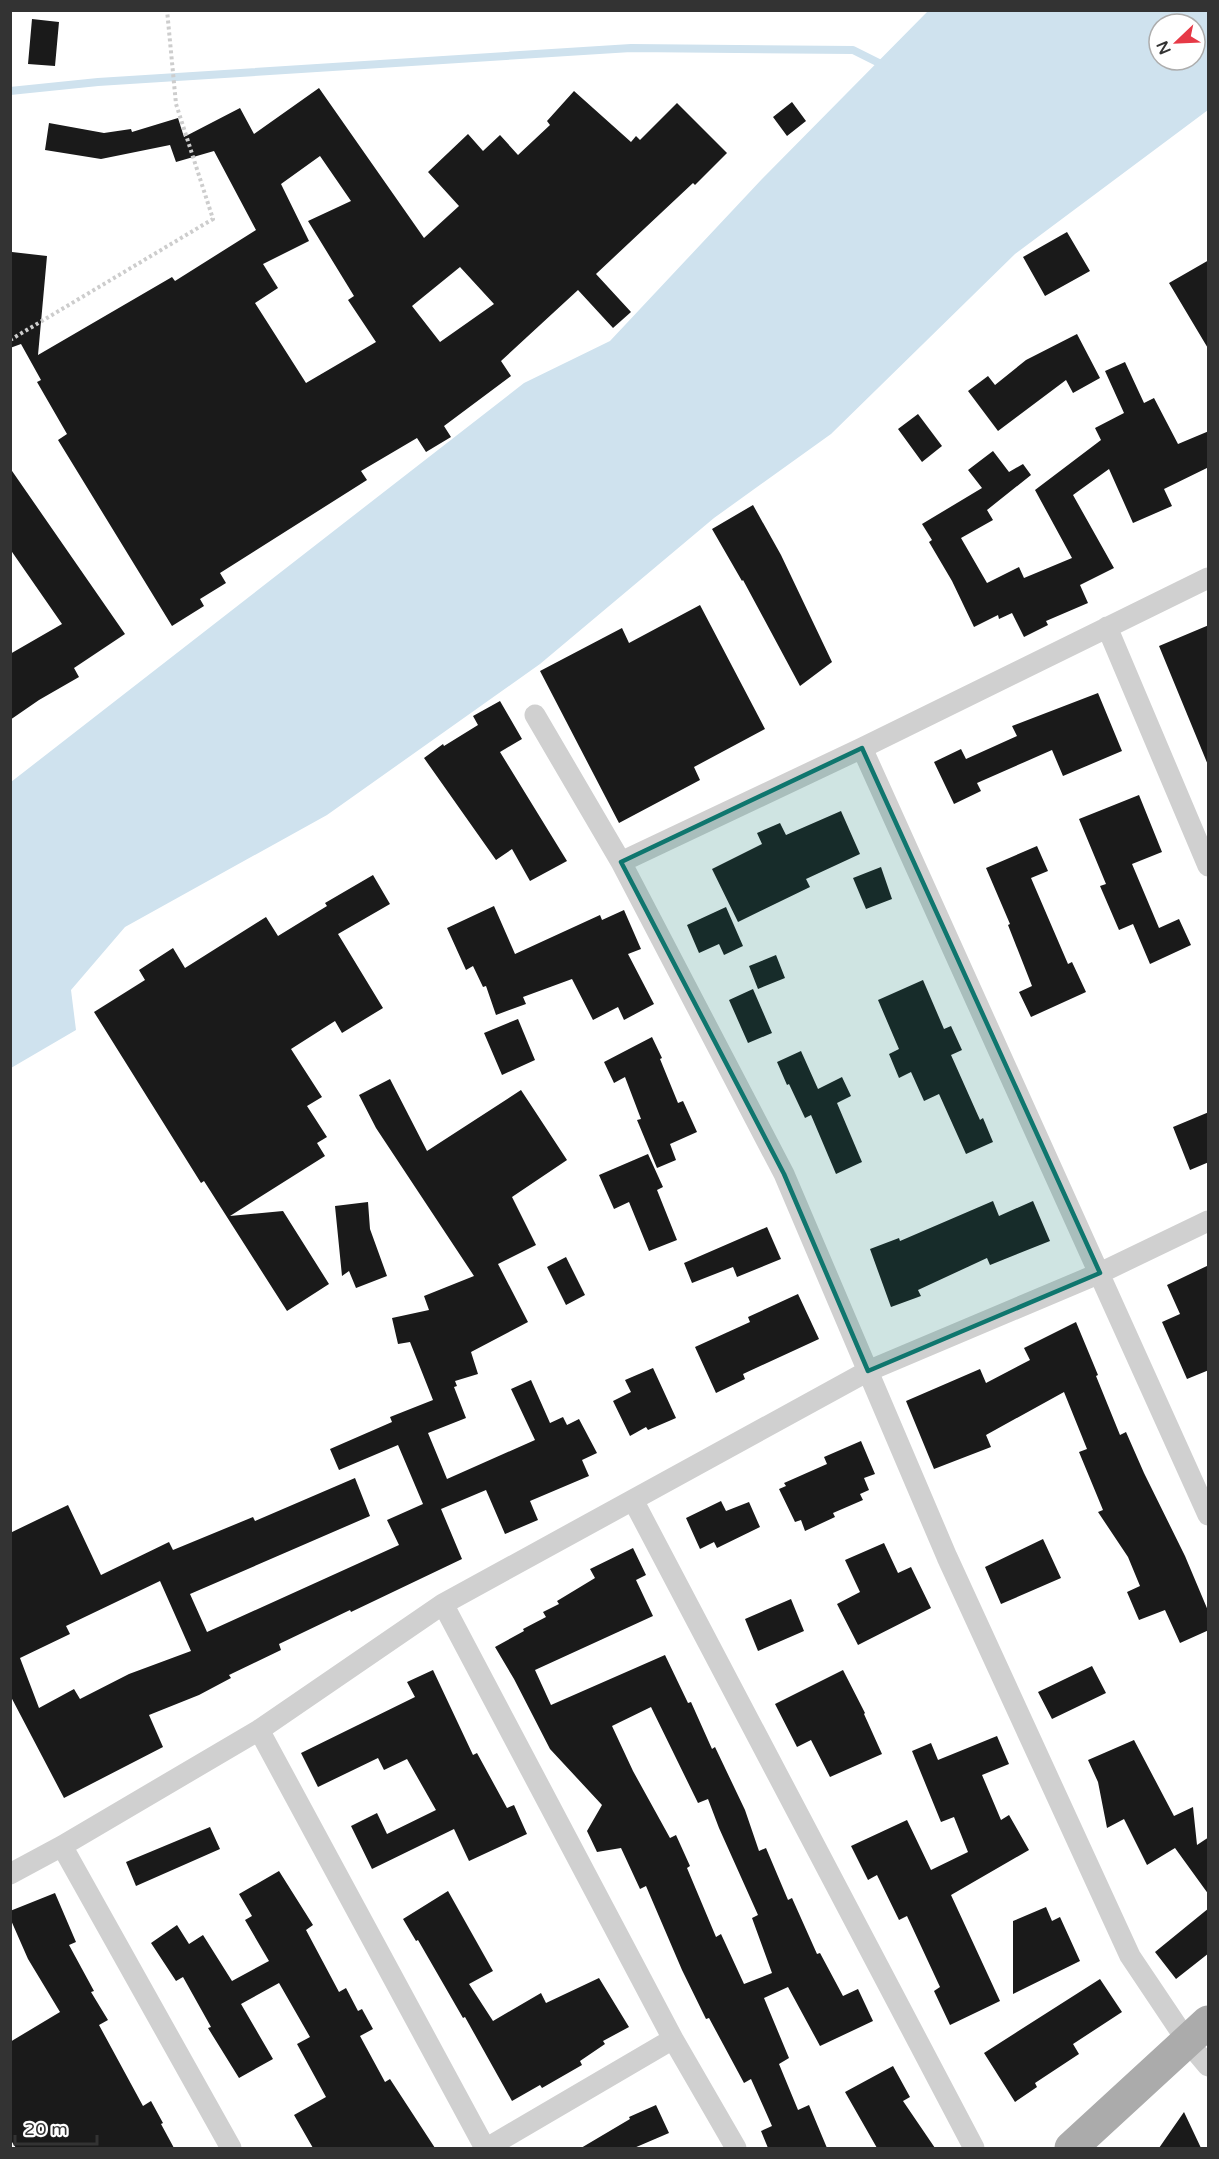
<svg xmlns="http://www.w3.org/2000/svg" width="1219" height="2159" viewBox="0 0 1219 2159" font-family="'Varela Round',sans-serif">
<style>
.water{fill:#cfe2ee;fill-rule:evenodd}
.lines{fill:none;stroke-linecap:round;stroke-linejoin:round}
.stream{stroke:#cfe2ee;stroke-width:8}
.building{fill:#1a1a1a;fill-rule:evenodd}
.path{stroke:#cdcdcd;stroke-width:4;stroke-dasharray:3 3;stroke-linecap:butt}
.minor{stroke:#d0d0d0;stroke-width:21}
.primary{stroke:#ababab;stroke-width:33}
.marked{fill:#0f766e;fill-opacity:0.2;stroke:#0f766e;stroke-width:4.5;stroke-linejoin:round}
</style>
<rect width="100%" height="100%" fill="#fff"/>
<path class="water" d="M928 11H1208V110L1015 254 831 434 714 518 540 664 327 815 125 927 71 990 76 1030 11 1068V782L524 383 610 341 762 179ZM1159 24H1195V60H1159Z"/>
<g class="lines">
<path class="stream" d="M10 91 98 82 631 48 853 50 887 67"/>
</g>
<path class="building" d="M32 19 59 22 55 66 28 64Z
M319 88 424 238 459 206 428 172 468 134 483 151 500 135 518 155 550 125 547 121 574 91 631 142 636 136 640 140 677 103 727 153 695 185 693 183 596 274 631 312 613 328 578 290 501 361 511 376 444 426 451 437 426 452 417 438 361 471 367 480 220 573 226 583 200 599 204 606 172 626 58 440 67 434 37 382 41 380 21 344 10 348 12 252 47 256 38 355 172 277 175 281 256 230 214 151 176 162 170 145 101 159 45 150 49 123 104 133 131 129 132 132 178 118 184 137 240 108 254 134ZM320 156 351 201 308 221 354 296 348 300 376 342 306 383 255 303 278 288 263 264 309 241 281 184ZM460 267 494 304 440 342 412 306Z
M792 102 806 121 787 136 773 117Z
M1067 232 1090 271 1045 296 1023 257Z
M1209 260V350L1169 283Z
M1077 334 1100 378 1073 393 1066 380 998 431 968 391 988 376 995 385 1026 360Z
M1125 362 1144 403 1154 398 1178 444 1209 431V467L1164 489 1172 506 1133 523 1109 469 1073 495 1114 568 1080 585 1088 603 1046 621 1048 625 1024 637 1012 613 999 619 998 615 974 627 952 581 929 542 932 540 922 524 982 488 968 470 993 451 1009 472 1023 464 1031 475 987 510 993 520 961 538 987 583 1019 567 1024 578 1072 558 1035 490 1101 440 1095 428 1124 413 1105 371Z
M918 414 942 446 922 462 898 429Z
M10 468 125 634 74 668 79 677 39 700 10 720V654L62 624 10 549Z
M753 505 781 555 832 662 800 686 743 580 742 581 712 529Z
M700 605 765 729 694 767 700 780 619 823 540 671 622 628 629 643Z
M1209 625V765H1208L1159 646Z
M1098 693 1122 751 1063 776 1052 750 977 783 981 791 954 804 934 762 961 749 966 759 1017 736 1012 726Z
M500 701 522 739 500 752 567 861 530 881 512 849 496 860 424 758 443 744 444 746 478 725 473 716Z
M1139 795 1162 852 1132 864 1159 928 1179 919 1191 945 1150 964 1133 924 1119 930 1100 886 1106 884 1079 819Z
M841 811 860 854 806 879 810 887 738 922 712 869 762 844 757 833 780 823 786 835Z
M1037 846 1048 871 1031 878 1068 964 1072 962 1086 992 1031 1017 1019 992 1032 986 1008 925 1010 924 986 868Z
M881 867 892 899 866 909 853 878Z
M373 875 390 904 338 934 383 1008 342 1033 335 1021 291 1049 322 1097 307 1106 327 1137 317 1143 325 1156 230 1216 283 1211 329 1284 287 1311 204 1181 201 1183 94 1012 145 980 139 970 173 948 185 968 266 917 278 936 327 906 325 903Z
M494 906 515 954 600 915 602 920 624 910 641 949 628 954 654 1004 624 1020 618 1007 593 1020 572 979 523 997 526 1004 496 1015 486 986 483 987 473 966 466 970 447 928Z
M726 907 743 946 724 955 719 944 699 953 687 925Z
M776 955 785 978 758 989 749 966Z
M923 980 944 1029 951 1026 962 1050 951 1055 980 1120 983 1118 993 1142 966 1154 939 1094 924 1101 911 1072 899 1078 889 1054 899 1049 878 1000Z
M753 989 772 1033 748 1043 729 1000Z
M518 1019 535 1060 502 1075 484 1033Z
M652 1037 662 1058 660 1059 678 1103 683 1101 697 1132 670 1144 676 1160 657 1168 637 1120 641 1119 625 1077 614 1083 604 1062Z
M801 1051 818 1089 842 1077 851 1096 837 1103 862 1162 836 1174 811 1115 805 1118 789 1084 787 1085 777 1062Z
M390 1079 427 1151 521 1090 567 1160 512 1197 536 1245 498 1264 528 1322 471 1352 478 1374 455 1381 457 1386 454 1387 466 1418 428 1433 447 1479 535 1440 511 1389 531 1380 550 1423 563 1417 567 1425 579 1419 597 1453 582 1460 589 1476 530 1501 538 1520 505 1534 486 1490 441 1509 462 1559 351 1612 350 1610 279 1644 281 1650 229 1675 231 1678 199 1695 149 1715 163 1747 64 1798 10 1695V1533L68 1505 101 1575 169 1542 173 1550 253 1517 255 1521 355 1478 370 1516 190 1594 207 1632 399 1545 387 1520 423 1504 398 1445 339 1470 330 1449 392 1422 390 1417 433 1400 410 1342 398 1344 392 1318 429 1310 424 1296 474 1276 376 1128 359 1095ZM160 1581 191 1651 129 1674 80 1699 74 1689 39 1708 20 1658 70 1634 66 1626Z
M1209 1112V1162L1190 1170 1173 1127Z
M648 1154 663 1187 657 1190 677 1240 649 1251 629 1202 614 1209 599 1175Z
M993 1201 999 1216 1033 1201 1050 1241 990 1265 987 1258 918 1290 921 1296 891 1307 870 1249 899 1238 900 1241Z
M368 1202 370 1229 387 1276 356 1288 349 1271 342 1276 335 1206Z
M767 1227 781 1259 737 1277 733 1267 692 1283 684 1263Z
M566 1257 585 1295 566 1305 547 1267Z
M1209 1265V1370L1187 1379 1162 1322 1180 1314 1167 1285Z
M798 1294 819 1339 743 1374 745 1379 716 1393 695 1347 750 1322 748 1317Z
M1076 1322 1098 1375 1096 1376 1120 1435 1126 1432 1144 1473 1185 1556 1209 1613V1630L1180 1643 1165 1610 1139 1620 1127 1592 1140 1586 1128 1557 1098 1512 1103 1510 1079 1452 1087 1449 1064 1392 986 1435 991 1447 934 1469 906 1401 980 1369 986 1383 1030 1360 1024 1348Z
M653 1368 676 1418 648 1430 646 1427 630 1436 613 1401 631 1392 625 1380Z
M861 1441 875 1474 864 1478 869 1490 860 1494 863 1500 833 1513 835 1517 805 1531 801 1520 795 1522 779 1489 786 1486 784 1483 827 1464 824 1457Z
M721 1501 726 1511 749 1502 760 1527 717 1548 714 1542 700 1549 686 1518Z
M1043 1539 1061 1578 1001 1604 985 1567Z
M884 1543 898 1573 911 1567 931 1608 858 1645 837 1604 860 1592 845 1560Z
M633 1548 646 1575 636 1580 653 1616 535 1670 551 1705 665 1655 688 1703 691 1702 712 1749 715 1747 745 1810 759 1851 766 1848 788 1900 792 1898 817 1954 820 1953 843 1996 858 1989 873 2021 820 2046 788 1987 764 1998 789 2058 779 2064 798 2110 809 2105 827 2148H768L761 2131 772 2126 751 2079 744 2083 709 2018 706 2019 682 1970 646 1886 640 1889 621 1848 597 1852 587 1831 602 1805 550 1749 514 1679 495 1647 524 1631 523 1629 546 1617 543 1612 559 1604 557 1601 595 1578 590 1569ZM651 1707 698 1803 708 1799 719 1828 758 1915 752 1918 772 1973 744 1984 721 1934 716 1937 687 1868 690 1866 676 1835 670 1838 633 1771 612 1726Z
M791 1599 804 1631 758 1651 745 1619Z
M1092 1666 1106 1693 1052 1719 1038 1692Z
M433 1670 473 1755 477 1753 507 1808 514 1805 527 1834 469 1861 454 1829 372 1869 351 1826 377 1813 387 1834 436 1810 407 1759 384 1770 378 1758 318 1787 301 1753 415 1697 407 1682Z
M843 1670 865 1713 864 1714 882 1754 830 1777 811 1740 797 1747 775 1704Z
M997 1736 1009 1764 982 1775 1001 1820 1009 1815 1029 1850 951 1895 1000 2001 950 2025 934 1991 940 1987 907 1916 899 1920 877 1875 868 1880 851 1846 907 1820 931 1870 968 1852 954 1817 941 1822 912 1751 931 1743 938 1760Z
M1134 1740 1174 1816 1193 1807 1197 1845 1209 1837V1895L1175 1848 1147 1865 1124 1819 1107 1828 1098 1782 1088 1760Z
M210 1827 220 1849 136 1886 126 1862Z
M279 1871 313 1925 306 1930 339 1992 346 1988 358 2011 362 2009 373 2029 360 2036 385 2082 390 2079 435 2148H313L294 2115 326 2097 297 2044 310 2037 279 1983 241 2004 273 2059 239 2078 208 2028 211 2027 183 1977 176 1981 151 1943 177 1925 189 1944 203 1935 232 1981 269 1961 245 1920 252 1916 239 1894Z
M448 1891 493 1971 469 1984 493 2021 541 1993 546 2003 599 1978 629 2027 603 2041 605 2044 580 2061 582 2065 542 2088 540 2085 512 2101 465 2017 463 2018 418 1940 416 1941 403 1919Z
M55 1893 76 1942 69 1945 94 1991 91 1992 108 2020 99 2025 143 2106 151 2101 163 2123 161 2124 174 2148H16L10 2139V2042L60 2012 28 1959 10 1918V1911Z
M1046 1907 1052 1921 1060 1917 1080 1961 1013 1994V1921Z
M1209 1908V1953L1176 1979 1155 1952Z
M1100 1979 1122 2012 1073 2044 1079 2054 1035 2083 1037 2087 1015 2102 984 2053Z
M893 2066 910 2097 903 2101 935 2148H877L845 2092Z
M656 2105 669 2133 634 2148H581L630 2119 629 2117Z
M1184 2112 1201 2148H1159Z"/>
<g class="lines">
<path class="path" d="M10 340 213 219 176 104 167 10"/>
<path class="minor" d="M1107 627 1208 866
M535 715 621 862 784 1174 947 1557 1130 1956 1187 2041 1208 2066
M862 748 1208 1515
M621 862 862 748 1208 578
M633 1500 974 2148
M443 1604 673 2039 736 2148
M259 1730 485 2148
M62 1846 231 2148
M10 1874 62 1846 259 1730 443 1604 868 1371 1100 1273 1208 1221
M487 2148 673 2039"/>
<path class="primary" d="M1071 2148 1208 2022"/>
</g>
<path class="marked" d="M862 748 1100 1273 868 1371 784 1174 621 862Z"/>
<rect width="1219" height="2159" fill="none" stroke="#333333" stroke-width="24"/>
<g transform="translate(1177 42) rotate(247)"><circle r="28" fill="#ffffff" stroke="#adadad" stroke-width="1.5"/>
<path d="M0-4.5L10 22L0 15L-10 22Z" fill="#e63946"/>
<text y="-9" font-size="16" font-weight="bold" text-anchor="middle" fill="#333333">N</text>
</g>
<path d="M15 2135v9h82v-9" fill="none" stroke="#333333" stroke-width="3"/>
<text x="24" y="2135" font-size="18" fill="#333333" stroke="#ffffff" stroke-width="4.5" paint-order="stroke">20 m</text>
</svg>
